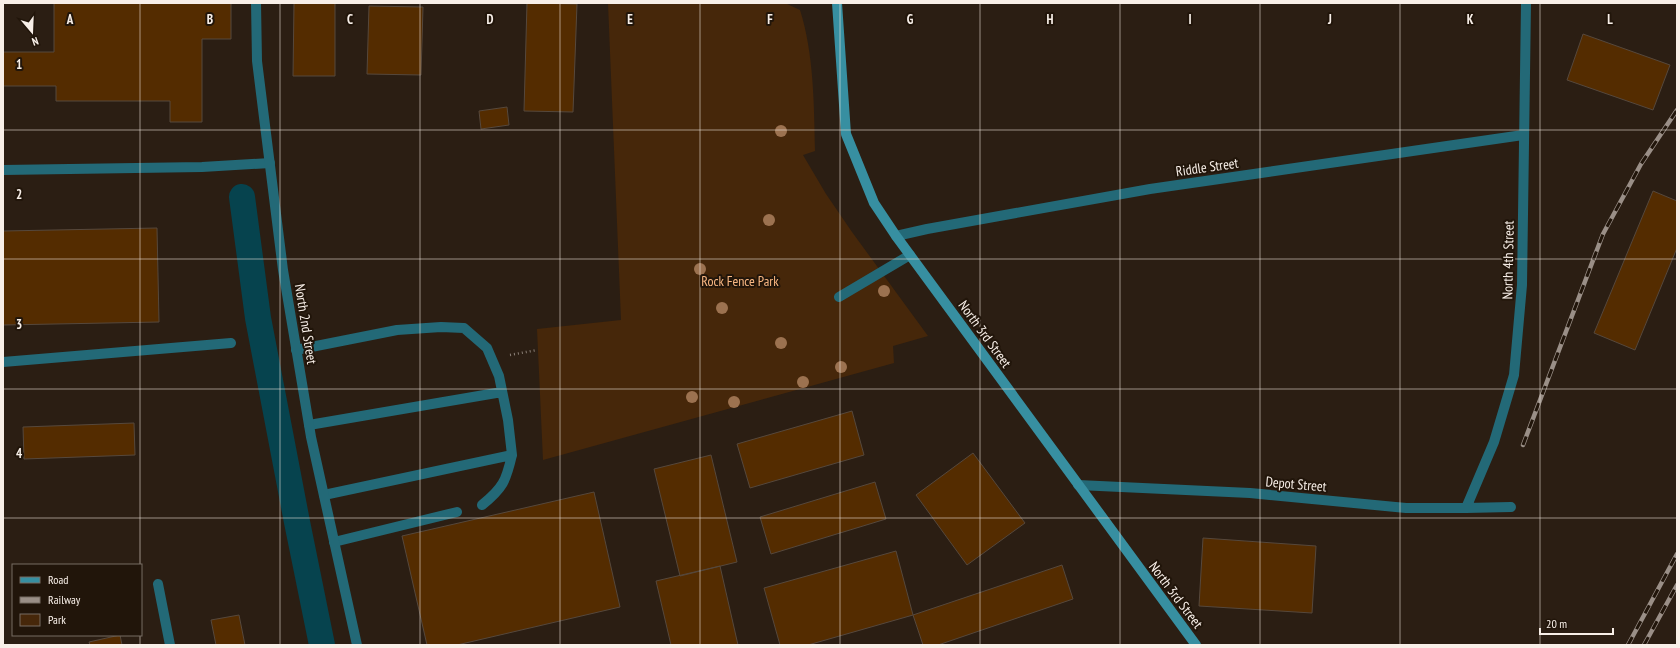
<svg xmlns="http://www.w3.org/2000/svg" width="1680" height="648" viewBox="0 0 1680 648" font-family="'PT Sans Narrow',sans-serif">
<style>
.green{fill:#46270a}
.lines{fill:none;stroke-linecap:round;stroke-linejoin:round}
.canal{stroke:#06434e;stroke-width:26}
.building{fill:#542c00;stroke:#56483c}
.path{stroke:#8b8077;stroke-width:2.5;stroke-dasharray:1 3;stroke-linecap:butt}
.lane{stroke:#236977;stroke-width:10}
.street{stroke:#236977;stroke-width:10}
.secondary{stroke:#378fa1;stroke-width:10}
.rail-casing{stroke:#9a8f87;stroke-width:4.5}
.rail{stroke:#21150a;stroke-width:3;stroke-dasharray:9;stroke-linecap:butt}
.tree{fill:#9c7250}
.grid{fill:none;stroke:#f8efe8;stroke-width:1;stroke-opacity:0.55}
.labels{text-anchor:middle;stroke-width:4;stroke-linejoin:round;paint-order:stroke}
.street-label{font-size:14px;fill:#f8efe8;stroke:#21150a}
.park-label{font-size:14px;fill:#f9b782;stroke:#21150a}
.grid-label{font-size:13px;text-anchor:middle;font-weight:bold;fill:#f8efe8;stroke:#21150a;stroke-width:4;stroke-linejoin:round;paint-order:stroke}
</style>
<rect width="100%" height="100%" fill="#2b1e13"/>
<path class="green" d="M608 3H785L800 10C814 54 814 105 815 151L803 155 826 194 852 232 928 336 893 346 894 363 543 460 537 329 621 320Z"/>
<g class="lines">
<path class="canal" d="M242 197 258 318 297 522 322 645"/>
</g>
<path class="building" d="M54 3H231V39H202V122H170V101H56V86H3V52H54Z
M294 3H335V76H293Z
M527 3 577 4 573 112 524 111Z
M369 6 423 7 421 75 367 74Z
M1583 34 1670 65 1653 110 1567 80Z
M507 107 509 125 481 129 479 111Z
M1653 191 1677 201V248L1635 350 1594 333Z
M157 228 159 322 3 325V231Z
M852 411 864 455 750 488 737 444Z
M134 423 135 455 24 459 23 427Z
M973 453 1025 523 967 565 916 495Z
M711 455 737 562 680 576 654 469Z
M875 482 886 519 771 554 760 517Z
M594 492 620 607 457 645H427L402 536Z
M1203 538 1316 546 1312 613 1199 606Z
M896 551 913 615 808 645H780L764 588Z
M1062 565 1073 599 938 645H923L913 615Z
M720 566 738 645H671L656 581Z
M239 615 245 645H216L211 620Z
M120 635 122 645H90L89 642Z"/>
<g class="lines">
<path class="path" d="M510 355 537 350"/>
<path class="lane" d="M3 170 202 167 270 163
M839 297 910 255
M296 350 397 330 441 327 464 328 487 348 499 376 508 420 512 455 324 495
M3 362 231 343
M309 425 502 392
M482 505C503 488 506 481 512 455
M334 542 457 512"/>
<path class="street" d="M256 3 257 61 283 270 311 437 357 645
M896 236 927 229 1150 189 1523 135
M1078 485 1250 493 1406 508H1466L1511 507
M1466 508 1494 442 1514 375 1522 285 1526 3
M158 584 170 645"/>
<path class="secondary" d="M837 3 846 134 874 203 896 236 1196 645"/>
<g class="rail-casing">
<path id="rail" d="M1523 445 1603 234 1641 164 1677 110
M1628 645 1677 554
M1644 645 1677 585"/>
</g>
<use href="#rail" class="rail"/>
</g>
<g class="tree">
<circle cx="781" cy="131" r="6"/>
<circle cx="769" cy="220" r="6"/>
<circle cx="700" cy="269" r="6"/>
<circle cx="884" cy="291" r="6"/>
<circle cx="722" cy="308" r="6"/>
<circle cx="781" cy="343" r="6"/>
<circle cx="841" cy="367" r="6"/>
<circle cx="803" cy="382" r="6"/>
<circle cx="692" cy="397" r="6"/>
<circle cx="734" cy="402" r="6"/>
</g>
<path class="grid" d="M140 3V565M280 3V645M420 3V645M560 3V645M700 3V645M840 3V645M980 3V645M1120 3V645M1260 3V645M1400 3V645M1540 3V645M3 130H1677M3 259H1677M3 389H1677M3 518H1677M140 635V645"/>
<g class="labels">
<g class="street-label">
<text transform="translate(1207 167) rotate(-8)" y="5">Riddle Street</text>
<text transform="translate(1508 260) rotate(-89)" y="5">North 4th Street</text>
<text transform="translate(306 324) rotate(81)" y="5">North 2nd Street</text>
<text transform="translate(985 334) rotate(54)" y="5">North 3rd Street</text>
<text transform="translate(1296 484) rotate(5)" y="5">Depot Street</text>
<text transform="translate(1176 595) rotate(53)" y="5">North 3rd Street</text>
</g>
<g class="park-label">
<text x="740" y="286">Rock Fence Park</text>
</g>
</g>
<g class="grid-label">
<text x="70" y="24">A</text>
<text x="210" y="24">B</text>
<text x="350" y="24">C</text>
<text x="490" y="24">D</text>
<text x="630" y="24">E</text>
<text x="770" y="24">F</text>
<text x="910" y="24">G</text>
<text x="1050" y="24">H</text>
<text x="1190" y="24">I</text>
<text x="1330" y="24">J</text>
<text x="1470" y="24">K</text>
<text x="1610" y="24">L</text>
<text x="19" y="69">1</text>
<text x="19" y="199">2</text>
<text x="19" y="329">3</text>
<text x="19" y="458">4</text>
</g>
<rect width="1680" height="648" fill="none" stroke="#f8efe8" stroke-width="8"/>
<rect x="12" y="564" width="130" height="72" fill="#21150a" stroke="#776c63"/>
<rect x="20" y="577" width="20" height="6" fill="#378fa1" stroke="#776c63"/>
<text x="48" y="584" font-size="12" fill="#f8efe8">Road</text>
<rect x="20" y="597" width="20" height="6" fill="#9a8f87" stroke="#776c63"/>
<text x="48" y="604" font-size="12" fill="#f8efe8">Railway</text>
<rect x="20" y="614" width="20" height="12" fill="#46270a" stroke="#776c63"/>
<text x="48" y="624" font-size="12" fill="#f8efe8">Park</text>
<g transform="translate(32 32) rotate(161)" stroke="#21150a" stroke-width="3" paint-order="stroke">
<path d="M0-3L7 15L0 10L-7 15Z" fill="#f8efe8"/>
<text y="-6" font-size="11" font-weight="bold" text-anchor="middle" fill="#f8efe8">N</text>
</g>
<path d="M1540 628v6h73v-6" fill="none" stroke="#f8efe8" stroke-width="2"/>
<text x="1546" y="628" font-size="12" fill="#f8efe8" stroke="#21150a" stroke-width="3" paint-order="stroke">20 m</text>
</svg>
